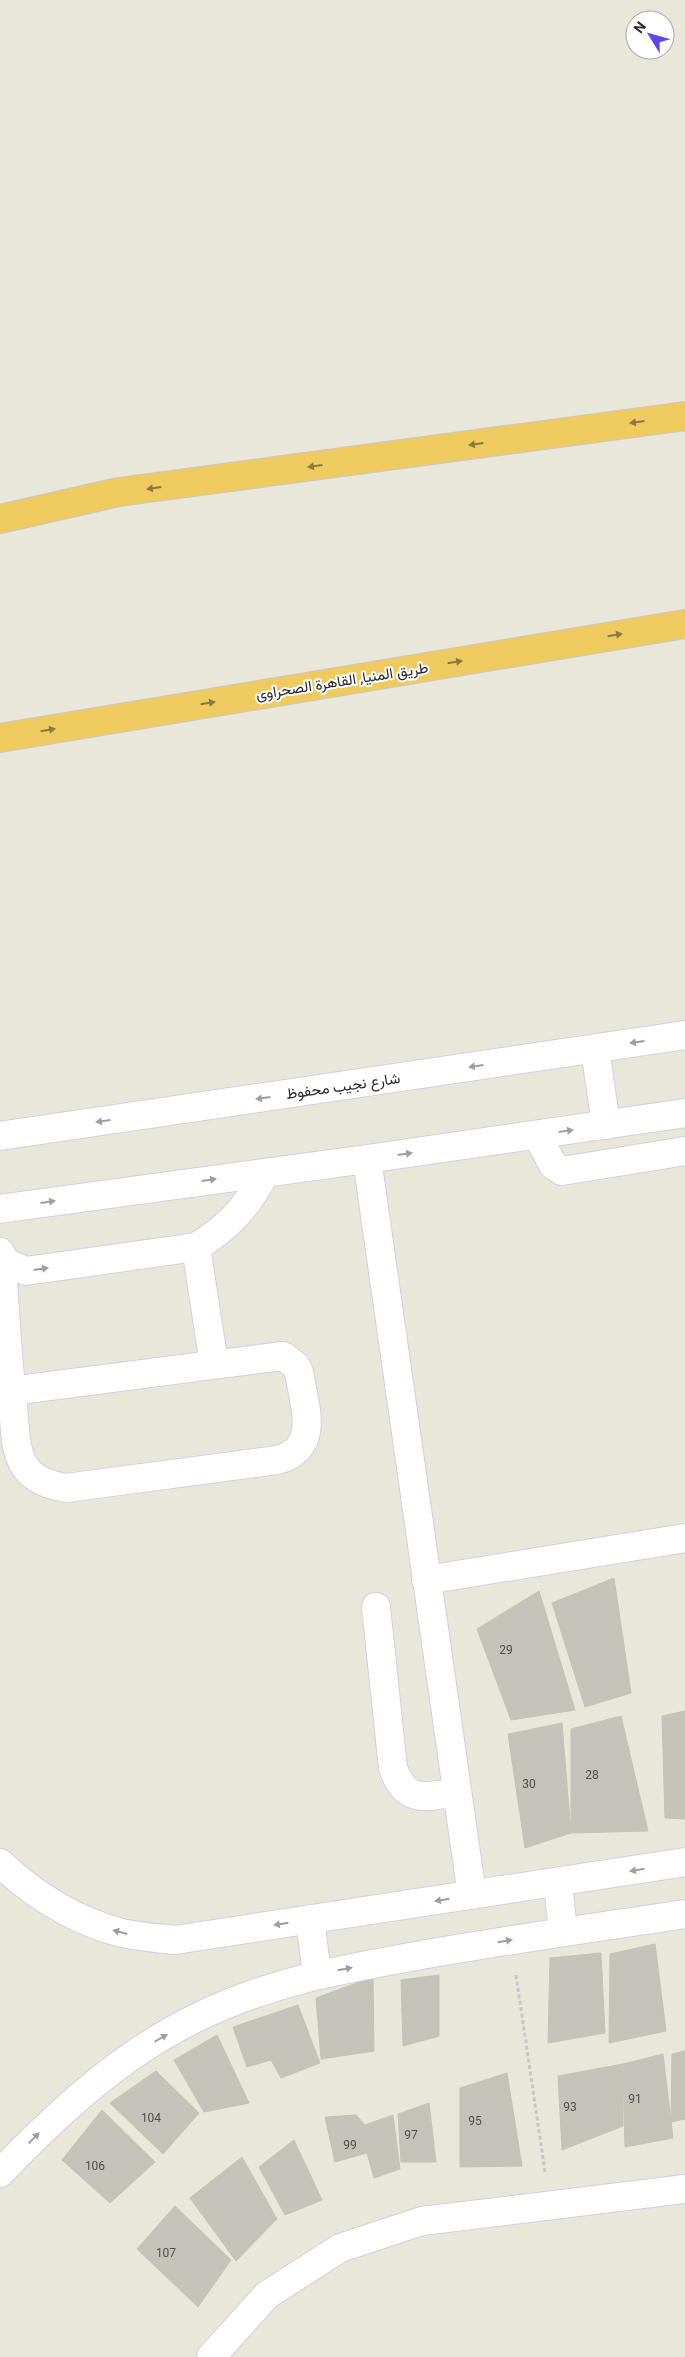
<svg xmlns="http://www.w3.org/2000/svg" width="685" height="2357" viewBox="0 0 685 2357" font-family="Roboto,Vazirmatn,sans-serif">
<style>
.building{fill:#c4c3b9;stroke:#c3c3b4}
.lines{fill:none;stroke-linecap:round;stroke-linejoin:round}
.minor-casing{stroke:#d1cfdf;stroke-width:30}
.highway-casing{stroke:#c7c7c7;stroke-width:30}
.path{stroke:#c7c7c7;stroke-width:3;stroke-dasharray:4 2.5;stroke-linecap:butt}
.minor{stroke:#fff;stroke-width:28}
.highway{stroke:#eeca5f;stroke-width:28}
.oneway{fill:#8a7843}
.oneway2{fill:#9e9e9e}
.labels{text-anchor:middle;stroke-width:4;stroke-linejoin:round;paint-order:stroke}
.number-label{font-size:12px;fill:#4e4e4c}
.street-label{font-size:15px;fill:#272727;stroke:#fff}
</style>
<rect width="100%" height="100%" fill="#e8e7da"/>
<path class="building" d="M614 1578 631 1693 585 1707 552 1603Z
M539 1591 575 1710 511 1720 477 1629Z
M685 1711V1819L665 1818 662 1716Z
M621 1716 648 1831 571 1833V1729Z
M562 1723 571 1833 525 1848 508 1734Z
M655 1944 666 2031 609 2043 610 1954Z
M601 1953 605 2033 548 2043 550 1958Z
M439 1975V2036L403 2046 401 1980Z
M373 1977 374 2051 321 2059 316 1998Z
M298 2005 320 2063 281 2078 271 2060 247 2067 233 2027Z
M217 2035 249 2103 204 2112 174 2060Z
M685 2051V2119L671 2122 672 2054Z
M663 2054 673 2138 625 2147 623 2064Z
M623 2064V2126L562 2150 558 2076Z
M156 2071 199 2113 163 2154 110 2103Z
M507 2073 522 2166 460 2167V2088Z
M429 2103 436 2162H401L398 2114Z
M102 2110 155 2162 110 2203 62 2160Z
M356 2115 365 2125 393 2115 400 2169 374 2178 367 2153 335 2162 325 2117Z
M294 2140 322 2200 285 2215 259 2167Z
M242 2157 277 2219 236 2261 190 2198Z
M175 2206 231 2260 198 2307 137 2249Z"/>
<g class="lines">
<g class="minor-casing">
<path id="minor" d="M595 1049 606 1125
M537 1135 553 1165 562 1171 685 1151
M0 1136 685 1035
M367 1159 472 1895
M0 1209 367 1159 685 1113
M196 1247 214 1364
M0 1252 6 1263 26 1271 196 1247C228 1228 248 1206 265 1173
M1 1254C5 1305 7 1356 13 1406 15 1423 14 1443 21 1459 28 1478 47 1485 66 1488L277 1460C322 1448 304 1406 299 1372L295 1365 283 1356 11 1391
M426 1580 685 1538
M376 1607 393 1768C405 1804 426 1797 457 1792
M0 1863C35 1896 75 1921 122 1933 139 1937 158 1938 175 1940L685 1862
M558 1883 563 1932
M310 1919 317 1974
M0 2173C59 2112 121 2054 198 2017 274 1980 345 1969 427 1954 513 1939 599 1927 685 1914
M211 2357 267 2295 340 2248 422 2221 685 2189"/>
</g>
<g class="highway-casing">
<path id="highway" d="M0 519 119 492 685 416
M0 738 685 624"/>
</g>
<path class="path" d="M516 1975 545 2172"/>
<use href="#minor" class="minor"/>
<use href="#highway" class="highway"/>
</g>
<defs><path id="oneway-solid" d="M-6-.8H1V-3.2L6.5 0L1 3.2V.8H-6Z" transform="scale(1.25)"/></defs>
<g class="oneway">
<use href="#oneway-solid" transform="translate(637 422) rotate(172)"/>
<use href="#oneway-solid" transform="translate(476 444) rotate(172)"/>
<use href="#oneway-solid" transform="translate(315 466) rotate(172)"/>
<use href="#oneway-solid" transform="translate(154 488) rotate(172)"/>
<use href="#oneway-solid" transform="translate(615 635) rotate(-9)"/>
<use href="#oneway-solid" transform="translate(455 662) rotate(-9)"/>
<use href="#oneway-solid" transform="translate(208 703) rotate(-9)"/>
<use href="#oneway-solid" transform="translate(48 730) rotate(-9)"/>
</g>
<g class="oneway2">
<use href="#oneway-solid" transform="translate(637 1042) rotate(172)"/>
<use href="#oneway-solid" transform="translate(476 1066) rotate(172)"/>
<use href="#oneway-solid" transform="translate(263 1098) rotate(172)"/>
<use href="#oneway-solid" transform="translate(103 1121) rotate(172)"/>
<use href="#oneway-solid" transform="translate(566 1131) rotate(-8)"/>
<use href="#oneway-solid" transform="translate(405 1154) rotate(-8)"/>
<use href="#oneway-solid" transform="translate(209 1180) rotate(-8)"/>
<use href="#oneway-solid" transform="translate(48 1202) rotate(-8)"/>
<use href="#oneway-solid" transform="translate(41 1269) rotate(-8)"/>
<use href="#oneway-solid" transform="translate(637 1870) rotate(171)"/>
<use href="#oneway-solid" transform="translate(442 1900) rotate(171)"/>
<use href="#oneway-solid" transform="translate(281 1924) rotate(171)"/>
<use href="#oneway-solid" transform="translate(120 1932) rotate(-165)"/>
<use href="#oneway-solid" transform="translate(505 1941) rotate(-10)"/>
<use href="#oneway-solid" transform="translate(345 1969) rotate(-10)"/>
<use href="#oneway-solid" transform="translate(161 2038) rotate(-30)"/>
<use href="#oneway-solid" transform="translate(34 2138) rotate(-45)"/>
</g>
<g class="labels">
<g class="number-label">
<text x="506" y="1654">29</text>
<text x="592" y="1779">28</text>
<text x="529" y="1788">30</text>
<text x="635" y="2103">91</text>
<text x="570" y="2111">93</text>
<text x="151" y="2122">104</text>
<text x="475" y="2125">95</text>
<text x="411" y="2139">97</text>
<text x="350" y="2149">99</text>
<text x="95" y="2170">106</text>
<text x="166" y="2257">107</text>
</g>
<g class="street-label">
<text transform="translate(342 681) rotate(-9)" y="5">طريق المنيا, القاهرة الصحراوى</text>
<text transform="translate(343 1086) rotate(-8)" y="5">شارع نجيب محفوظ</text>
</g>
</g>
<g transform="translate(650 35) rotate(307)"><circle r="24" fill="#ffffff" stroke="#a9a9a9"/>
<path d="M0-4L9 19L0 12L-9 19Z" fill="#5c47e8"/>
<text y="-8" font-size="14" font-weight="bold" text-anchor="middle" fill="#272727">N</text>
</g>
</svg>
